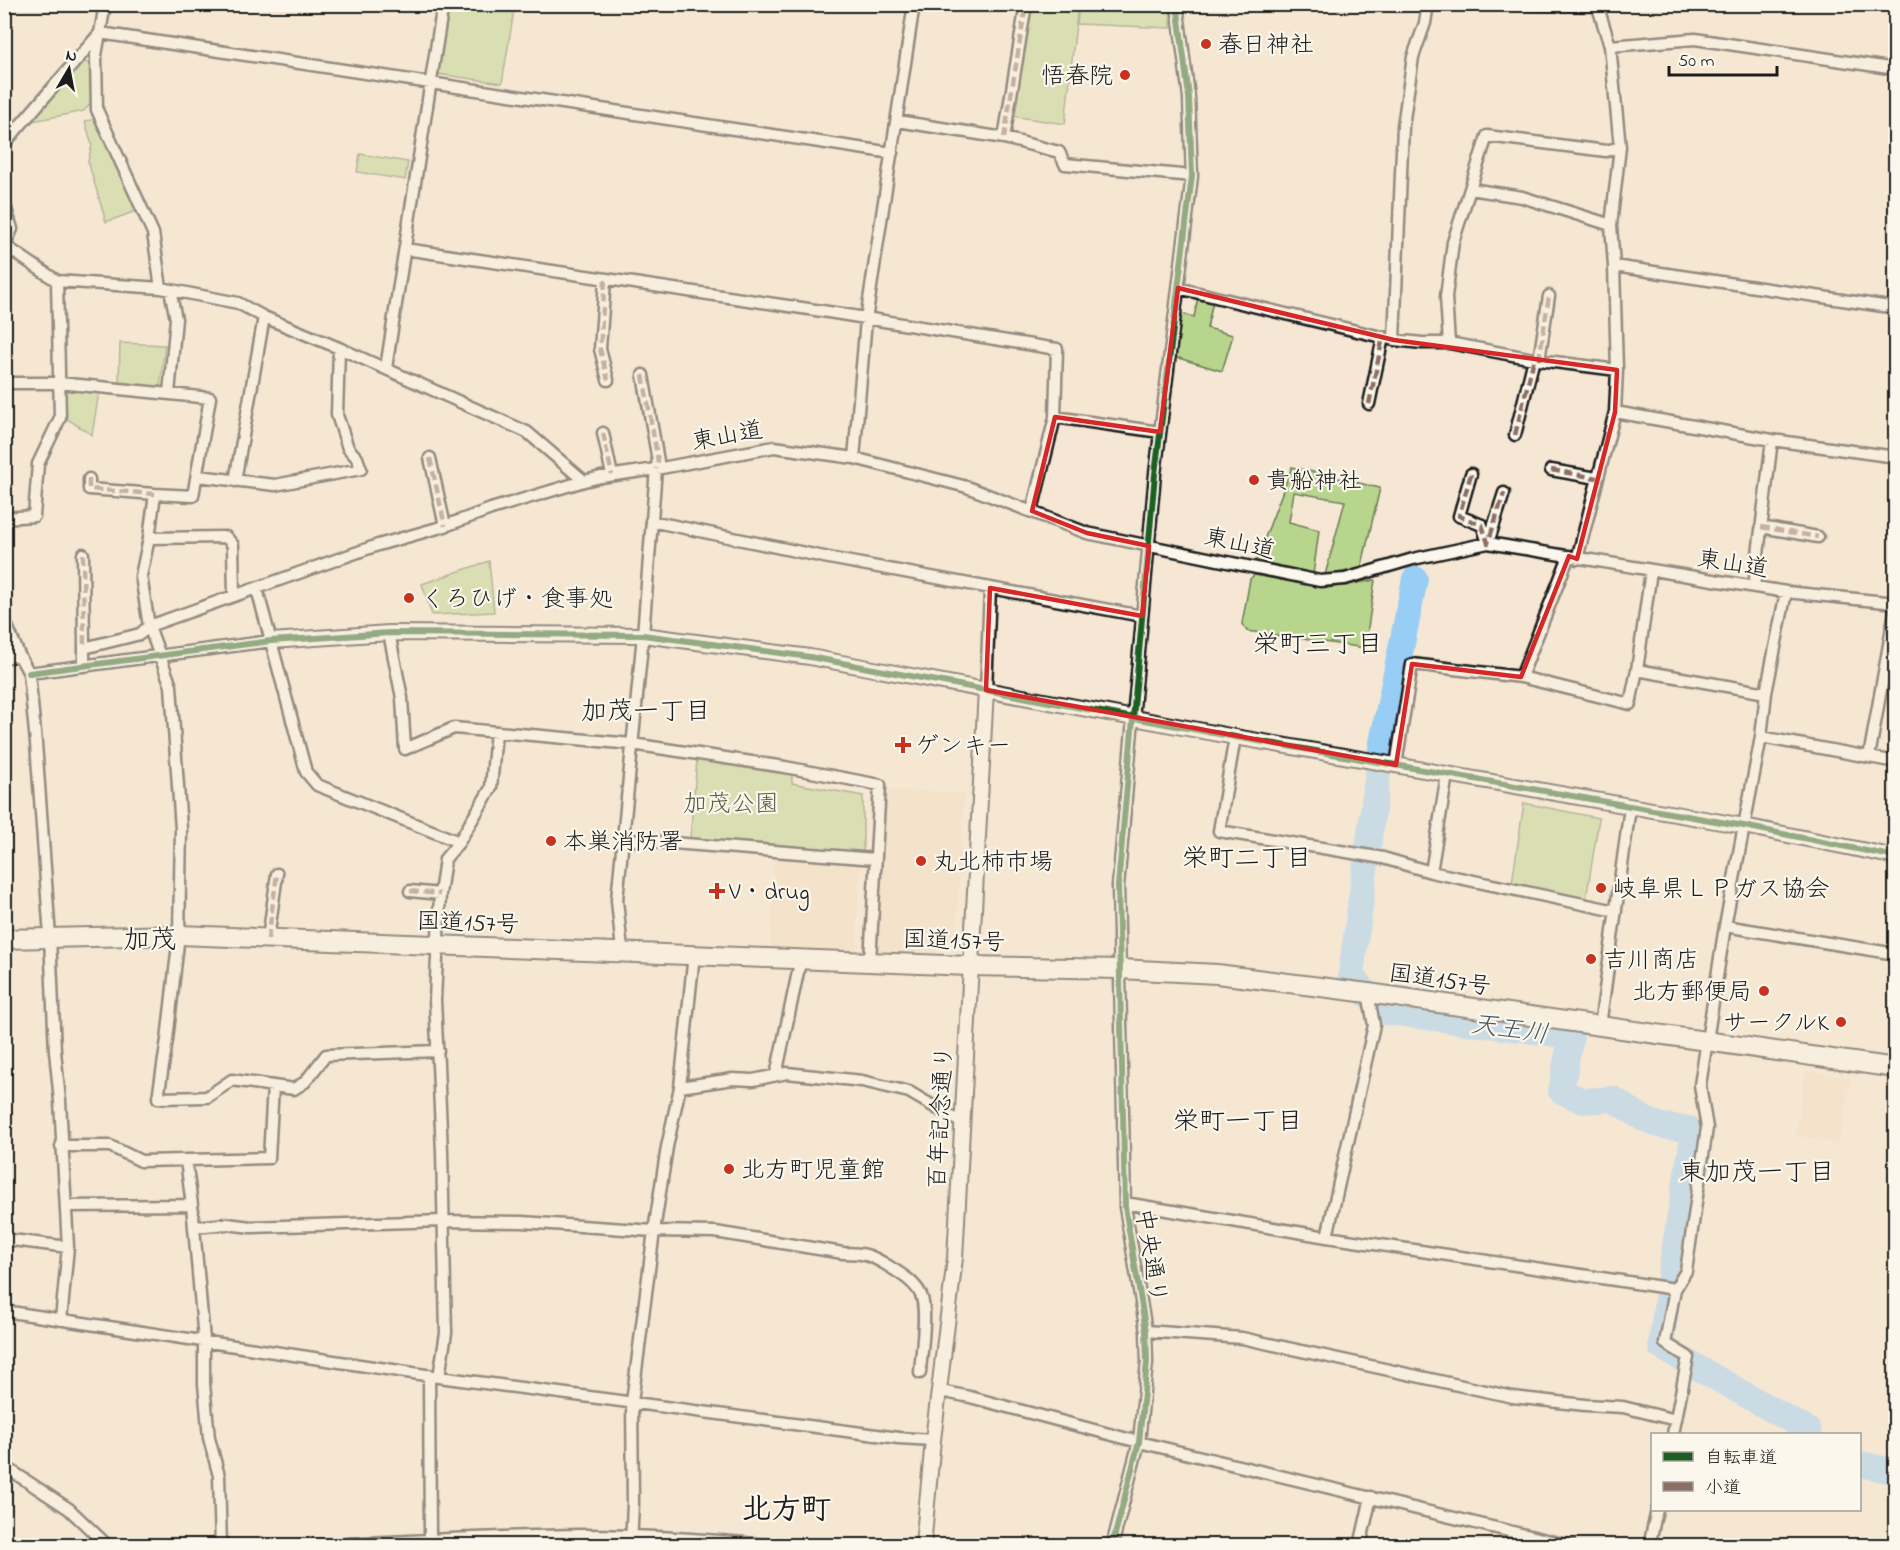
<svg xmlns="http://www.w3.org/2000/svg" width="1900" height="1550" viewBox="0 0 1900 1550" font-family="'Indie Flower','Klee One',sans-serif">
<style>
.built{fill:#f1dcc2}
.green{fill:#b7d58d;stroke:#6a7854;stroke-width:1.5}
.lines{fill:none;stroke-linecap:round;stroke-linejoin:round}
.river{stroke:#98cdf6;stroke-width:26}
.minor-casing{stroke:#1c1c1c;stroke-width:15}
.tertiary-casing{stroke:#1c1c1c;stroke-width:18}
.trunk-casing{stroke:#1c1c1c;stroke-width:22}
.minor{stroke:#fbf7ec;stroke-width:10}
.tertiary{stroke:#fbf7ec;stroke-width:14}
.trunk{stroke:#fbf7ec;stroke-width:18}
.quiet{stroke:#8d6e63;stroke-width:4.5;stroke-dasharray:9 4.5;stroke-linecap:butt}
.cycleway-casing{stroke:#fbf7ec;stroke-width:10}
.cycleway{stroke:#1b5e20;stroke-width:6}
.marked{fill:none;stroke:#d62828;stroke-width:4.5;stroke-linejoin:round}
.poi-dot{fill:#c8321e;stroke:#fbf7ec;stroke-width:2}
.labels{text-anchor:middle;stroke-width:4.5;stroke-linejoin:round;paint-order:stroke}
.poi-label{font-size:24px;fill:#1c1c1c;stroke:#fbf7ec;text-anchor:start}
.street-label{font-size:24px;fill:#1c1c1c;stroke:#fbf7ec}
.park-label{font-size:24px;fill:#525d44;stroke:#fbf7ec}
.neighbourhood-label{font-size:26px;fill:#1c1c1c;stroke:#fbf7ec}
.water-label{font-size:26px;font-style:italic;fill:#475a68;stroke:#fbf7ec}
.quarter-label{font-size:27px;fill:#1c1c1c;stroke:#fbf7ec}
.district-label{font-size:30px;font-weight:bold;fill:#1c1c1c;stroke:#fbf7ec}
</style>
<rect width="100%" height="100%" fill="#f5e7d3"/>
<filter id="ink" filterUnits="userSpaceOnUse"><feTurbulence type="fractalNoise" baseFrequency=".0167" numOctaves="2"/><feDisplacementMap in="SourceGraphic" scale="12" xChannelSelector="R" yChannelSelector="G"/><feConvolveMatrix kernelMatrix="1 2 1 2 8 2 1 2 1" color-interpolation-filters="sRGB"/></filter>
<g filter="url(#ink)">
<path class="built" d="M886 789 964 793 956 930 936 953H882L877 948Z
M774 857 860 865 856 952 771 949Z
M1806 1071 1851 1078 1838 1144 1796 1135Z"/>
<path class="green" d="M449 5H515L502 83 437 74Z
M1030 5H1078L1065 124 1012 116Z
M1079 5H1170L1171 28 1077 24Z
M81 61 92 64 91 103 84 111 33 121 30 120Z
M96 119 136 211 106 222 88 161 92 145 85 121Z
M360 154 408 162 405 180 357 172Z
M1198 297 1213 301 1207 328 1233 335 1222 371 1175 357 1182 314 1194 317Z
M120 343 165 345 160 387 119 383Z
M71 389 99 392 92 435 66 418 65 393Z
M1292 467 1380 488 1361 569 1325 575 1345 501 1294 492 1289 522 1319 530 1313 575 1256 561Z
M489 561 494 612 432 615 422 584Z
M1254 575 1328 588 1375 580 1365 648 1247 631 1242 624 1250 579Z
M697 760 792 775V783L863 796V852L690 838Z
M1524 803 1599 818 1586 900 1512 883Z"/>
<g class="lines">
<path class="river" d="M1415 579 1382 743 1351 974 1381 1011 1571 1036 1561 1091 1583 1101 1613 1099 1644 1119 1662 1126 1689 1129 1693 1137 1671 1270 1661 1347 1808 1430 1809 1434
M1860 1464 1896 1472"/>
<g class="minor-casing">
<path id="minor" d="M85 4 105 5
M1521 4 1597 6
M1610 46 1695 39 1896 69
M897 121 1004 138 1059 152 1065 164 1192 176
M1004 138 1026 4
M4 144 100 33 105 4
M1470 189 1522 197 1611 225
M4 202 12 229 5 245
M4 245 57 281 161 288 238 303 264 317 339 348 527 432 584 481
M405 249 822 311 1057 349 1055 417 1032 511
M1614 266 1896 308
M605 280 600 349 608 380
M161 288 153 233 97 110 96 55 100 33 892 153
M1178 288 1394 340 1422 343H1449L1539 360 1617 370
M1394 340 1403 126 1413 57 1425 23 1428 4
M1449 343 1446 297 1453 242 1487 136 1606 151 1620 147
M1539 360 1549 296
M386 368 443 4
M4 383H59L210 398 193 496 155 494 149 538 141 576 149 626 171 686 181 829 179 935 167 1040 158 1098 207 1097 232 1080 294 1089 305 1082 326 1055 438 1051
M169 393 176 319 170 290
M1369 404 1383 337
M1615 412 1772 440 1896 457
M1055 417 1160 432
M603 433 612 475
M1515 435 1534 359
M430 458 445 526
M854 458 866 320 914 4
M1551 470 1597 478
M1471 474 1459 516 1482 525 1488 543 1504 493
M198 476 275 485 361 469 357 458 348 448 337 415 339 348
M89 479V489L155 494
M235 481 264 317
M4 518 34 516 38 464 60 418 57 281
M651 521 829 558 1142 616
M1761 527 1818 537
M149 538 226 537 233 545 234 596
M83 554 84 648
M1577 559 1615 412 1617 370 1614 266 1611 225 1620 147 1610 46 1597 4
M1754 587 1772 440
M257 589 306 772 317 785 459 842
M4 619 19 655 29 673 36 743 50 937 55 1051 60 1101 68 1247 61 1320
M389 633 402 698 405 749 454 728 632 744 785 767 880 785 870 961
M4 658 19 655
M84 666V648L140 634 149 626 378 545 445 526 491 509 584 481 601 477 656 469 774 447 854 458 967 487 1087 533 1320 581 1345 579 1413 559 1488 543 1786 592 1896 603
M1637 670 1766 693
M29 673 271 641
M1521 677 1569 556
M986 690 990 588
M1235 737 1219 831 1383 858 1431 872 1616 911
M1761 737 1896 762
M1869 757 1896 605
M1396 765 1412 664 1521 677 1630 704 1637 670 1651 571
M622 839 875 859
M1431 872 1447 775
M410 891 440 894
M1725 926 1896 954
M268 939 277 874
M622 951 617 900 643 635 656 469 658 461 643 375
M1600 1026 1630 807
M776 1075 801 958
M680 1087 733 1079 753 1080 787 1073 862 1081 909 1092 962 1123
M61 1146H110L141 1161 269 1158 273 1086
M186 1160 192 1205 204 1340V1384L209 1438 219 1476 221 1546
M1125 1203 1327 1237 1675 1289
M66 1206 192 1205
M194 1227 227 1224 251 1227 443 1221 522 1222 654 1231 715 1232 843 1253C865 1253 871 1255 890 1267 901 1274 915 1282 921 1295 928 1311 921 1354 920 1373
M1327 1237 1374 1025 1368 993
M4 1239 68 1247
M4 1311 439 1377 899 1438 933 1440
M1146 1331 1242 1338 1513 1397 1585 1405 1623 1407 1676 1420
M429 1375 430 1539
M439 1377 446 1333 442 1151 435 1000 440 894 445 859 459 842 491 788 496 732
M940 1391 970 1397 1139 1442 1571 1546
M1673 1434 1688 1357 1665 1343 1675 1289 1686 1271 1707 1128 1700 1085 1725 926 1761 737 1766 693 1786 592
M4 1466 69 1509 108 1546
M311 1546C402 1541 493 1536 584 1535 649 1535 714 1540 779 1546
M631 1546 633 1503 632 1402 654 1231 667 1147 680 1087 694 954
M1112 1546 1139 1442 1147 1362 1146 1331 1125 1207 1118 886 1155 474 1192 176 1189 97 1177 4
M1360 1546 1371 1497
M1649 1546 1657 1510"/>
</g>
<g class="tertiary-casing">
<path id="tertiary" d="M271 641 389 633 643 635 810 657 1235 737 1744 826 1896 857
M923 1546 933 1440 955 1258 986 690"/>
</g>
<g class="trunk-casing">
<path id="trunk" d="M4 939 179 935 970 966 1119 969 1217 974 1368 993 1896 1068"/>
</g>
<use href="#minor" class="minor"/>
<use href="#tertiary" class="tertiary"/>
<use href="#trunk" class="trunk"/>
<path class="quiet" d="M1004 138 1026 4
M605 280 600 349 608 380
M1539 360 1549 296
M643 375 658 461 656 469
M1369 404 1383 337
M603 433 612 475
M1515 435 1534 359
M430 458 445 526
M1551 470 1597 478
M1471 474 1459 516 1482 525 1488 543 1504 493
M89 479V489L155 494
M1761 527 1818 537
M83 554 84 648
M410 891 440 894
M268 939 277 874"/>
<g class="cycleway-casing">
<path id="cycleway" d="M29 673 271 641 389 633 643 635 810 657 1235 737 1744 826 1896 857
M1112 1546 1139 1442 1147 1362 1146 1331 1125 1207 1118 886 1155 474 1192 176 1189 97 1177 4"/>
</g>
<use href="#cycleway" class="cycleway"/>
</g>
</g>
<path d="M0 0H1900V1550H0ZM1178 288 1394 340 1617 370 1615 412 1577 559 1569 556 1521 677 1412 664 1396 765 986 690 990 588 1142 616 1149 546 1087 533 1032 511 1055 417 1160 432Z" fill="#f5e7d3" fill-opacity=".55" fill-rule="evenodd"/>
<path class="marked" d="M1178 288 1394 340 1617 370 1615 412 1577 559 1569 556 1521 677 1412 664 1396 765 986 690 990 588 1142 616 1149 546 1087 533 1032 511 1055 417 1160 432Z"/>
<g class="poi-dot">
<circle cx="1206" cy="44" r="6"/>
<circle cx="1125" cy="75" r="6"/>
<circle cx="1254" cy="480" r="6"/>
<circle cx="409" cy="598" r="6"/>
<path d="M900 736h6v6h6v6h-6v6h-6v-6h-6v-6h6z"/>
<circle cx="551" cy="841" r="6"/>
<circle cx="921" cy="861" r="6"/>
<circle cx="1601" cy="888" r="6"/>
<path d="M714 882h6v6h6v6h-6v6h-6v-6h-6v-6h6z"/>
<circle cx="1591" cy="959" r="6"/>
<circle cx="1764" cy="991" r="6"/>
<circle cx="1841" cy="1022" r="6"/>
<circle cx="729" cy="1169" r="6"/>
</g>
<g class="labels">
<g class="poi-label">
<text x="1218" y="52">春日神社</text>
<text x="1113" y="83" text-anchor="end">悟春院</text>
<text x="1266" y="488">貴船神社</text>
<text x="421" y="606">くろひげ・食事処</text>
<text x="915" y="753">ゲンキー</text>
<text x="563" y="849">本巣消防署</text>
<text x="933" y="869">丸北柿市場</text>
<text x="1613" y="896">岐阜県ＬＰガス協会</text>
<text x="729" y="899">V・drug</text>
<text x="1603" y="967">吉川商店</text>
<text x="1752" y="999" text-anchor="end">北方郵便局</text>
<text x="1829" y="1030" text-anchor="end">サークルK</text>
<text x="741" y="1177">北方町児童館</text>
</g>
<g class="street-label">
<text transform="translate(727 435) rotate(-10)" y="8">東山道</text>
<text transform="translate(1240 543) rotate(12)" y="8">東山道</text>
<text transform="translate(1733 563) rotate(9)" y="8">東山道</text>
<text transform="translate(468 922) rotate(2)" y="8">国道157号</text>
<text transform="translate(954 940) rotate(2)" y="8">国道157号</text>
<text transform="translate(1440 979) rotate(8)" y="8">国道157号</text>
<text transform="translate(940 1117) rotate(-87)" y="8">百年記念通り</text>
<text transform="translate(1152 1256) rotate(81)" y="8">中央通り</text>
</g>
<g class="park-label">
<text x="731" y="811">加茂公園</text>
</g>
<g class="neighbourhood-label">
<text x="1318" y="652">栄町三丁目</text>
<text x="646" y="719">加茂一丁目</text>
<text x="1247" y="866">栄町二丁目</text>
<text x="1238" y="1129">栄町一丁目</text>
<text x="1757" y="1180">東加茂一丁目</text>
</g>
<g class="water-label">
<text transform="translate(1510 1028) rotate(8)" y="9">天王川</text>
</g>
<g class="quarter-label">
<text x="150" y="948">加茂</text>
</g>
<g class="district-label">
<text x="786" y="1518">北方町</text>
</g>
</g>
<rect width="1900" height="1550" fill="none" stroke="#fbf7ec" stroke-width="24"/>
<rect x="12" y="12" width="1876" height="1526" fill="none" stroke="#1c1c1c" stroke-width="2" filter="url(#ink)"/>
<rect x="1651" y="1433" width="210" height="78" fill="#fbf7ec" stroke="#a29f99" stroke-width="1.5"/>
<rect x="1663" y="1452" width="30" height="9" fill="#1b5e20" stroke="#a29f99" stroke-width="1.5"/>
<text x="1705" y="1463" font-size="18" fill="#1c1c1c">自転車道</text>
<rect x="1663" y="1482" width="30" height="9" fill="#8d6e63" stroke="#a29f99" stroke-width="1.5"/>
<text x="1705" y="1493" font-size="18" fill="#1c1c1c">小道</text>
<g transform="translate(69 69) rotate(10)" stroke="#fbf7ec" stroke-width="4.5" paint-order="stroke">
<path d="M0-4.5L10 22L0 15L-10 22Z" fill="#1c1c1c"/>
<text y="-9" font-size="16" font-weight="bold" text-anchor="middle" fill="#1c1c1c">N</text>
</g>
<path d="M1669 66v9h108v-9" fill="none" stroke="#1c1c1c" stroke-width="3"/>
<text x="1678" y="66" font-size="18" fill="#1c1c1c" stroke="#fbf7ec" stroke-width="4.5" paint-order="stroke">50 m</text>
</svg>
